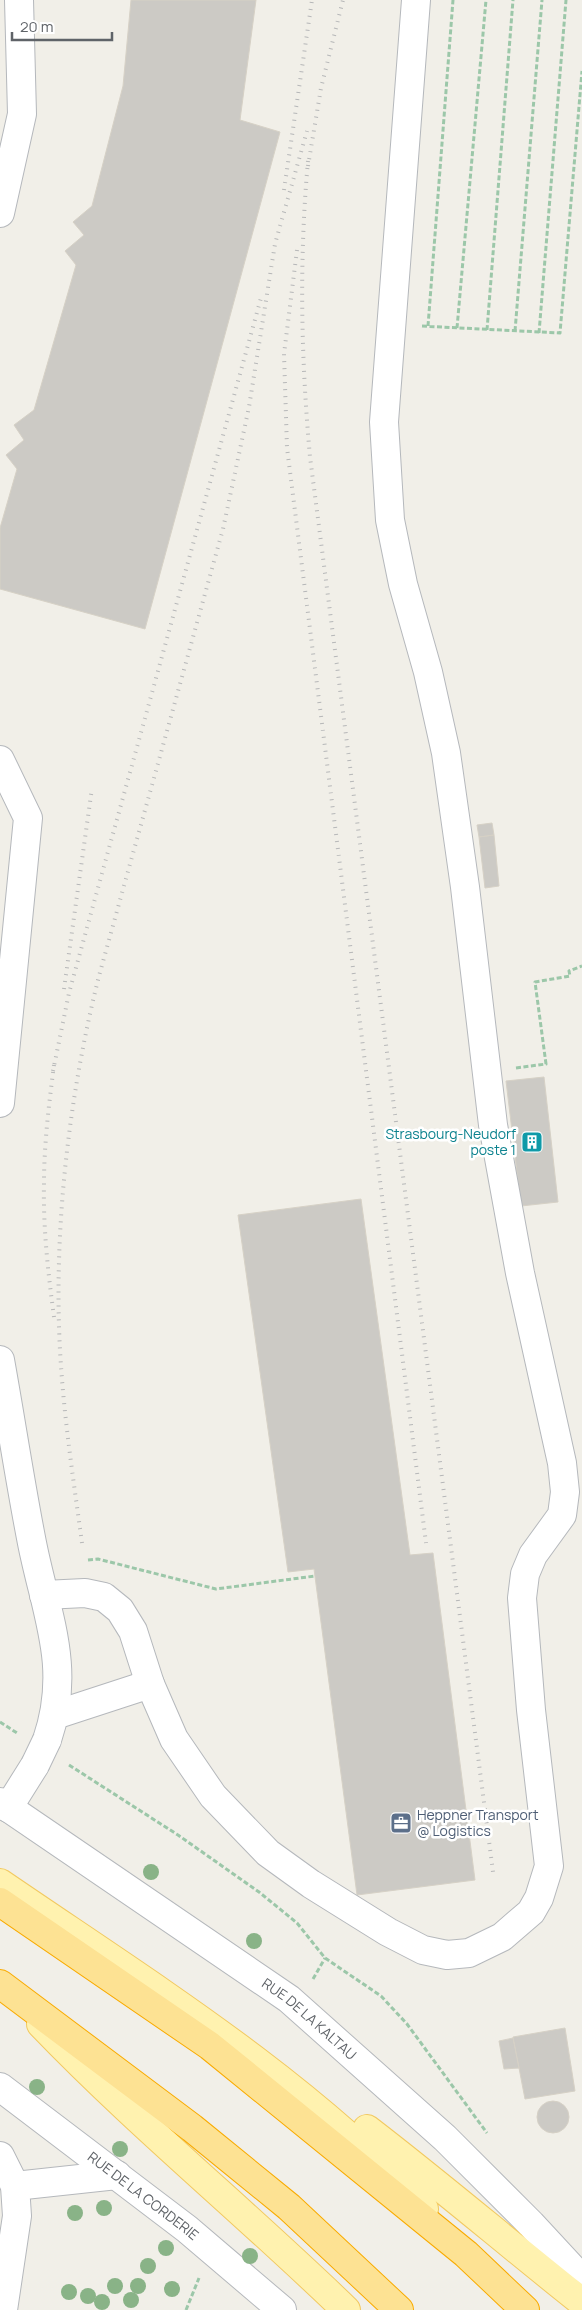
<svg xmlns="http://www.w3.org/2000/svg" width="582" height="2310" viewBox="0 0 582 2310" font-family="Manrope,sans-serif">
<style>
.building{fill:#cccac5;stroke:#d6d1c6}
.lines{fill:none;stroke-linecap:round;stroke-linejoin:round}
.minor-casing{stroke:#b5b8bc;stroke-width:30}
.major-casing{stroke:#f2c960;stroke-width:30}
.highway-casing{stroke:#f9ab00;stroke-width:30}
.path{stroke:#9cc7a9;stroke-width:3;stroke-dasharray:5 2.5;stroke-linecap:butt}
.minor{stroke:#fff;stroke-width:28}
.major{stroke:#fff2af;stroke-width:28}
.highway{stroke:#fde293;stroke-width:28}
.rail{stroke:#b6b7b8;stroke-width:4;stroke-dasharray:1 6;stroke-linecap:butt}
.minor-bridge-casing{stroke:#b5b8bc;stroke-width:30;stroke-linecap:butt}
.minor-bridge{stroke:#fff;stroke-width:28}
.tree{fill:#89b387}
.labels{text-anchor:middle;stroke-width:5;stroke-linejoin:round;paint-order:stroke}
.culture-label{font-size:14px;fill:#0d838f;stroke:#fff;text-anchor:end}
.service-label{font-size:14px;fill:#4e5e75;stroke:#fff;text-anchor:start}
.street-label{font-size:14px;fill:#5f6368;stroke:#fff}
</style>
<rect width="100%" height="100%" fill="#f1efe8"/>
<path class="building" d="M131 0H256L240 120 280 132 145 629 0 589V528L17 469 6 455 24 440 14 425 34 410 76 265 65 251 84 235 73 222 92 206 123 86Z
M492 823 494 835 479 837 477 825Z
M494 835 499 886 485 888 479 837Z
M544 1077 558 1202 521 1206 506 1081Z
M361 1199 410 1555 433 1553 475 1880 357 1895 314 1569 288 1572 238 1215Z
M565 2028 575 2091 525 2099 513 2037Z
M513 2038 519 2068 504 2069 499 2041Z
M537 2117a16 16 0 1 1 32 0a16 16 0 1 1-32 0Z"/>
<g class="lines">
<g class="minor-casing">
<g id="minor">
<path d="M0 213 22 114 19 0"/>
<path d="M0 760 28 818 0 1103"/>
<path d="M0 1360C11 1421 20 1482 32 1543 46 1614 72 1667 47 1740"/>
<path d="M44 1595 85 1593 104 1597 120 1610 133 1631 150 1684 174 1739 213 1796 268 1853 311 1884 388 1932 423 1950 447 1955 469 1953 502 1937 531 1912 539 1898 549 1866 531 1710 522 1598 525 1574 533 1555 562 1515 565 1492 562 1463 520 1273 493 1125 465 887 446 753 428 672 403 584 390 520 384 422 416 0"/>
<path d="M55 1715 150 1684"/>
<path id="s1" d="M0 1802 289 1999 445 2138 531 2224 582 2279"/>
<path d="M8 1808 35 1765"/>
<path id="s2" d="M0 2087 187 2229 282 2310"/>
<path d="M0 2156 15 2186 17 2216 3 2310"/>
<path d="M15 2186 117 2175"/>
</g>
</g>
<g class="major-casing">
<path id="major" d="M0 1883C146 1983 302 2079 424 2209
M41 2024C138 2125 246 2213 346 2310
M367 2129C440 2185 510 2245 582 2302"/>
</g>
<g class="highway-casing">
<path id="highway" d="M0 1902 210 2046 466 2254 525 2310
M0 1984 192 2128 289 2207 399 2310"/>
</g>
<path class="path" d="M422 326 560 333 582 71
M428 326 453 0
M457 328 486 0
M487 330 513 0
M515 331 542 0
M539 333 566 0
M516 1068 546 1064 535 982 570 976 569 971 582 966
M88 1560 98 1559 216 1589 315 1576
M0 1722 17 1733
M69 1765 178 1835 259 1892 297 1923 325 1958 381 1996 407 2024 487 2133
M313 1979 325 1958
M186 2310 199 2278"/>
<use href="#minor" class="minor"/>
<use href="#major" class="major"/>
<use href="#highway" class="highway"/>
<path class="rail" d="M308 161C299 260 301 358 310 457L493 1872
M308 166 321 88 343 0
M284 190 312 0
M297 250 284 354 287 448 426 1543
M64 989 92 788
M53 1071 69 993 261 298
M54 1317C48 1272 43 1228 44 1183 44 1144 49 1104 54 1065
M82 1543C74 1484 65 1425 61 1366 52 1240 68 1098 99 976L223 529 249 407 275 244 307 131"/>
<g class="minor-bridge-casing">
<path id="minor-bridge" d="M35 1765 47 1740"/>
</g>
<use href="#minor-bridge" class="minor-bridge"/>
</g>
<g class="tree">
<circle cx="151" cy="1872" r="8"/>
<circle cx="254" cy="1941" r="8"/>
<circle cx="37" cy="2087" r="8"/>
<circle cx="120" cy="2149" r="8"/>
<circle cx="104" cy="2208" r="8"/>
<circle cx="75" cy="2213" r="8"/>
<circle cx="166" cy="2248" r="8"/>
<circle cx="250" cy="2256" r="8"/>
<circle cx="148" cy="2266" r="8"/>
<circle cx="115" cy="2286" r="8"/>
<circle cx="138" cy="2286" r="8"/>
<circle cx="172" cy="2289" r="8"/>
<circle cx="69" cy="2292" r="8"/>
<circle cx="88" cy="2296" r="8"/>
<circle cx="131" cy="2300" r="8"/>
<circle cx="102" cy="2302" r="8"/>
</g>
<defs>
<g id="building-square" transform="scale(1.125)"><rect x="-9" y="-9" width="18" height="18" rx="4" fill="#0f9aa8" stroke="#fff"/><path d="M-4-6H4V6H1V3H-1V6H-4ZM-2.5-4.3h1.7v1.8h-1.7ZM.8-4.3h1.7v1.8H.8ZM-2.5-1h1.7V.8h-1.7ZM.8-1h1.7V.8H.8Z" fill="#fff"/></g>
<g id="office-square" transform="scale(1.125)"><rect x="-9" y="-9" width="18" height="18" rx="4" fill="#5c6f8a" stroke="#fff"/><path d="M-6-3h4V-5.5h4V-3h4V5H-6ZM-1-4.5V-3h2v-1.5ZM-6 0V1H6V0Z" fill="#fff"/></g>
</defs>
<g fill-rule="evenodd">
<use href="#building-square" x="532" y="1142"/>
<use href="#office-square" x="401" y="1823"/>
</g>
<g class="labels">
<g class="culture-label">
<text x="516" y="1139">Strasbourg-Neudorf<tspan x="516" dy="16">poste 1</tspan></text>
</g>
<g class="service-label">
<text x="417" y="1820">Heppner Transport<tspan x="417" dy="16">@ Logistics</tspan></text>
</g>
<g class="street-label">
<text dy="5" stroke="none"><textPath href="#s1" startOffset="378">RUE DE LA KALTAU</textPath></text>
<text dy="5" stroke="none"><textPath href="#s2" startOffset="180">RUE DE LA CORDERIE</textPath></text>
</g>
</g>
<path d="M12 32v8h100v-8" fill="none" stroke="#5f6368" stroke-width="2.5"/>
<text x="20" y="32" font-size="15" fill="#5f6368" stroke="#ffffff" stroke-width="4" paint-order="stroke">20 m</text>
</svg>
